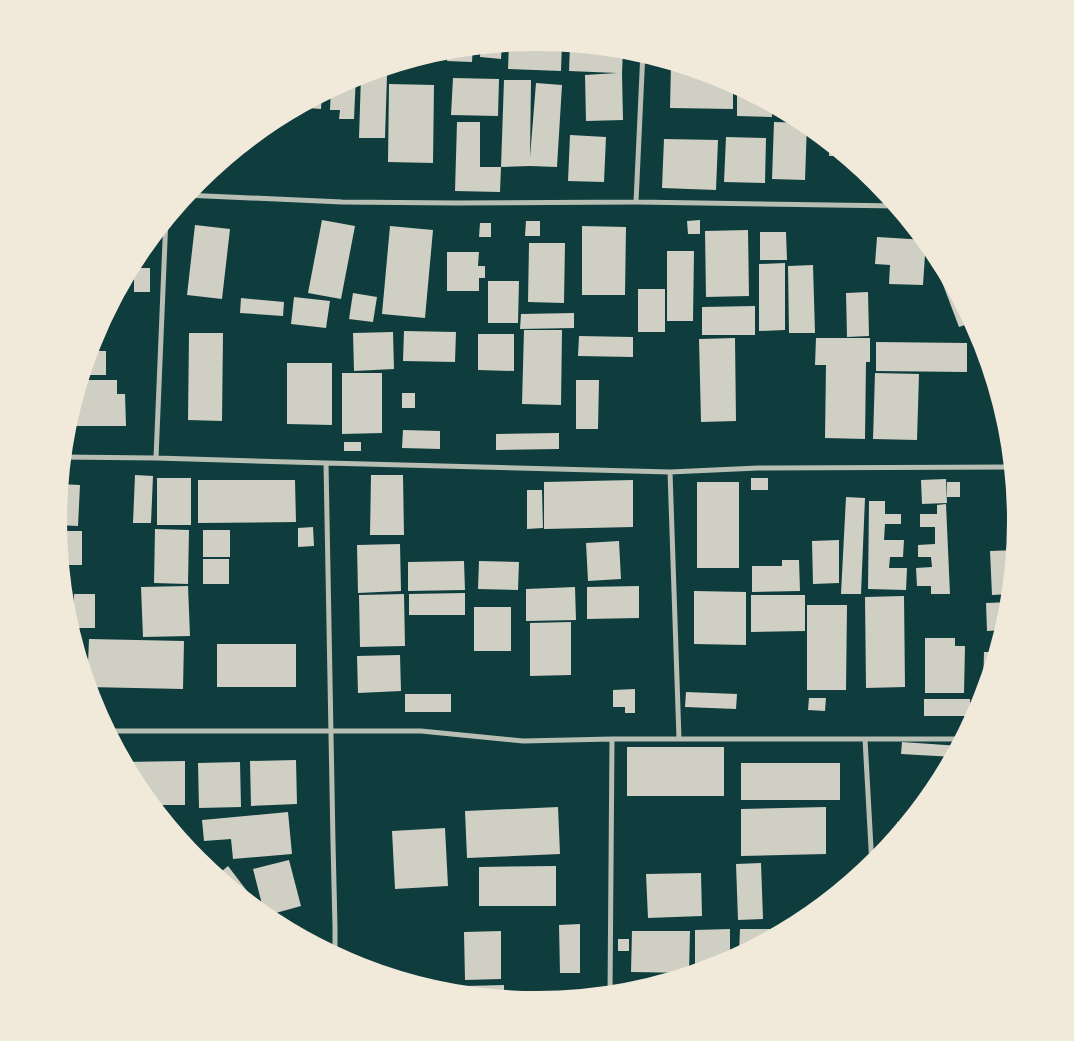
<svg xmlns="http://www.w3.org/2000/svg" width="1074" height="1041" viewBox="0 0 1074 1041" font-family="Karla,sans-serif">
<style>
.building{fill:#cfcfc3}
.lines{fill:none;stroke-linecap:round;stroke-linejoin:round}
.minor{stroke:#b8beb3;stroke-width:5}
.rim{fill:none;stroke:#f1e9da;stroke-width:6}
</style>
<rect width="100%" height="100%" fill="#0f3d3e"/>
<path class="building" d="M537 39 562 41 561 71 508 69 509 42Z
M502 42 501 59 480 57 481 44Z
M473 45 472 62 447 61 448 48Z
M570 45 623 47 622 74 623 120 586 121 585 75 617 73 569 71Z
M671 64H685L722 76 733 82V109L670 108Z
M356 74 354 119H339L340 110H330L331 87Z
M361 75H387L385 138H359Z
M453 78 499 79 498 116 451 115Z
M504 80H531L530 157 536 83 562 85 557 167 530 166 501 167Z
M389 84 434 85 433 163 388 162Z
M737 84 772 103V117L737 116Z
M322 92 321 109 294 107Z
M457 122H480V167H501L500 192 455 191Z
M774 122 807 123 805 180 772 179Z
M570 135 606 137 604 182 568 181Z
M726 137 766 138 765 183 724 182Z
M664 139 718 140 716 190 662 188Z
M830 140 838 147 849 156H829Z
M322 220 355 226 341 299 308 293Z
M700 220V234H688L687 221Z
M526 221H540V236H525Z
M480 223H491V237H479Z
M195 225 230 229 222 299 187 295Z
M390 226 433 230 425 318 382 314Z
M582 226 626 227 625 295H582Z
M748 230 749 296 706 297 705 231Z
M760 232H786L787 260H760Z
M877 237 926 240 923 285 889 284 890 265 875 264Z
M529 243H565L564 303 528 302Z
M667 251H694L693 321H667Z
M447 252H479L478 266H485V278H479V291H447Z
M785 263V330L759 331V264Z
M813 265 815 333H789L788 266Z
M134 268H150V292H134Z
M947 271 963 301 971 323 959 327 939 274Z
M488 281H519L518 323H488Z
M638 289H665V332H638Z
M868 292 869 336 847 337 846 293Z
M353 293 377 297 373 322 349 319Z
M294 297 330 301 326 328 291 324Z
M241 298 284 302 283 316 240 313Z
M755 306V335H702V307Z
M574 313V328L520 329 521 314Z
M524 330H562L561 405 522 404Z
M404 331 456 332 455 362 403 361Z
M393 332 394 369 354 371 353 333Z
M189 333H223L222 421 188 420Z
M478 334H514V371L478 370Z
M579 336 633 337V357L578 356Z
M735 338 736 421 701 422 699 339Z
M816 338H870V362H866L865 439 825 438 826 365H815Z
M876 342 967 343V372L876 371Z
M87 351H106V375H80Z
M287 363H332V425L287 424Z
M342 373H382V433L342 434Z
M875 373 919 374 917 440 873 439Z
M79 380H117V394H125L126 426H65Z
M576 380H599L598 429H576Z
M402 393H415V408H402Z
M403 430 440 431V449L402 448Z
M559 433V449L496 450V434Z
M344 442H361V451H344Z
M135 475 153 476 151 523H133Z
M371 475H403L404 535H370Z
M157 478H191V525H157Z
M751 478H768V490H751Z
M946 479 947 503 922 504 921 480Z
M198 480H295L296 522 198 523Z
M633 480V527L544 529V482Z
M697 482H739V568H697Z
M947 482H960V497H947Z
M59 484 80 485 78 526 56 525Z
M527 490H542L543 528 527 529Z
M846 497 865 498 861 594H841Z
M869 501H885V514H901V524H885L884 540H904L903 557H890L889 568H907L906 590 868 589Z
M946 504 950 594H931V586H917L916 568 932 567 931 557H918V545L935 544V527H920V514H937V505Z
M313 527 314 546 298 547V528Z
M155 529 189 530 188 584 154 583Z
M203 530H230V557H203Z
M56 531H82V565H60Z
M839 540V583L813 584 812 541Z
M619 541 621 579 588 581 586 543Z
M400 544 401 591 358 593 357 545Z
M1016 550 1011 594 992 595 990 551Z
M203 559H229V584H203Z
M782 560H799L800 591 752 592V566H782Z
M464 561 465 590 408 591V562Z
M479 561 519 562 518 590 478 589Z
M188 586 190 636 143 637 141 587Z
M639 586V618L587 619V587Z
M575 587 576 620 526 621V589Z
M694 591 746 592V645L694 644Z
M465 593V615H409V594Z
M74 594H95V628H74Z
M404 594 405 646 360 647 359 595Z
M751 595H805V631L751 632Z
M904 596 905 687 866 688 865 597Z
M1011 602 1009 615 1005 630 987 631 986 603Z
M807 605H847L846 690H807Z
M474 607H511V651H474Z
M571 622V675L530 676V623Z
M925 638H955V646H965L964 693H925Z
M89 639 184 641 183 689 87 687Z
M217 644H296V687H217Z
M984 652H994V667L987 689H983Z
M400 655 401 691 358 693 357 656Z
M635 689V713H625V707H613V690Z
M686 692 737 694 736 709 685 707Z
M405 694H451V712H405Z
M809 698H826L825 711 808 710Z
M924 699H970V716H924Z
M902 742 960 746 954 757 901 754Z
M627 747H724V796H627Z
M296 760 297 804 251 806 250 761Z
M185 761V805H150L148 802V796H143L136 788 122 762Z
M240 762 241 807 199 808 198 763Z
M741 763H840V800H741Z
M558 807 560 854 467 858 465 811Z
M826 807V854L741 856V809Z
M288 812 292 854 233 859 231 839 204 841 202 820Z
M897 822H910L897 838Z
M445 828 448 886 395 889 392 831Z
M178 830 210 865 206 869 196 861 174 834Z
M289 860 301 906 265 916 253 869Z
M761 863 763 919 738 920 736 864Z
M228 866 257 904 253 907 215 877Z
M556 866V906H479V867Z
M701 873 702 916 648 918 646 874Z
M580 924V973H560L559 925Z
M730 929V961L721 966 695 973V930Z
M740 929H790L746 953H739Z
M501 931V979L465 980 464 932Z
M632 931H690L689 973 631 972Z
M618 939H629V951H618Z
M504 985V999L465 995V986Z"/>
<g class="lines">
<path class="minor" d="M184 195 342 202 455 203 636 202 899 206
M636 202 643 51
M61 457 156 458 326 463 670 472 758 468 1013 467
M156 458 166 217
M326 463 333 842 335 927V956
M670 472 679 739
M106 731H421L523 741 612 739H964
M865 739 872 866
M610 995 612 739"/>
</g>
<path d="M0 0H1074V1041H0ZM64 521a473 473 0 1 1 946 0a473 473 0 1 1-946 0Z" fill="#f1e9da" fill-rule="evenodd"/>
<path class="rim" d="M64 521a473 473 0 1 1 946 0a473 473 0 1 1-946 0Z"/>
</svg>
